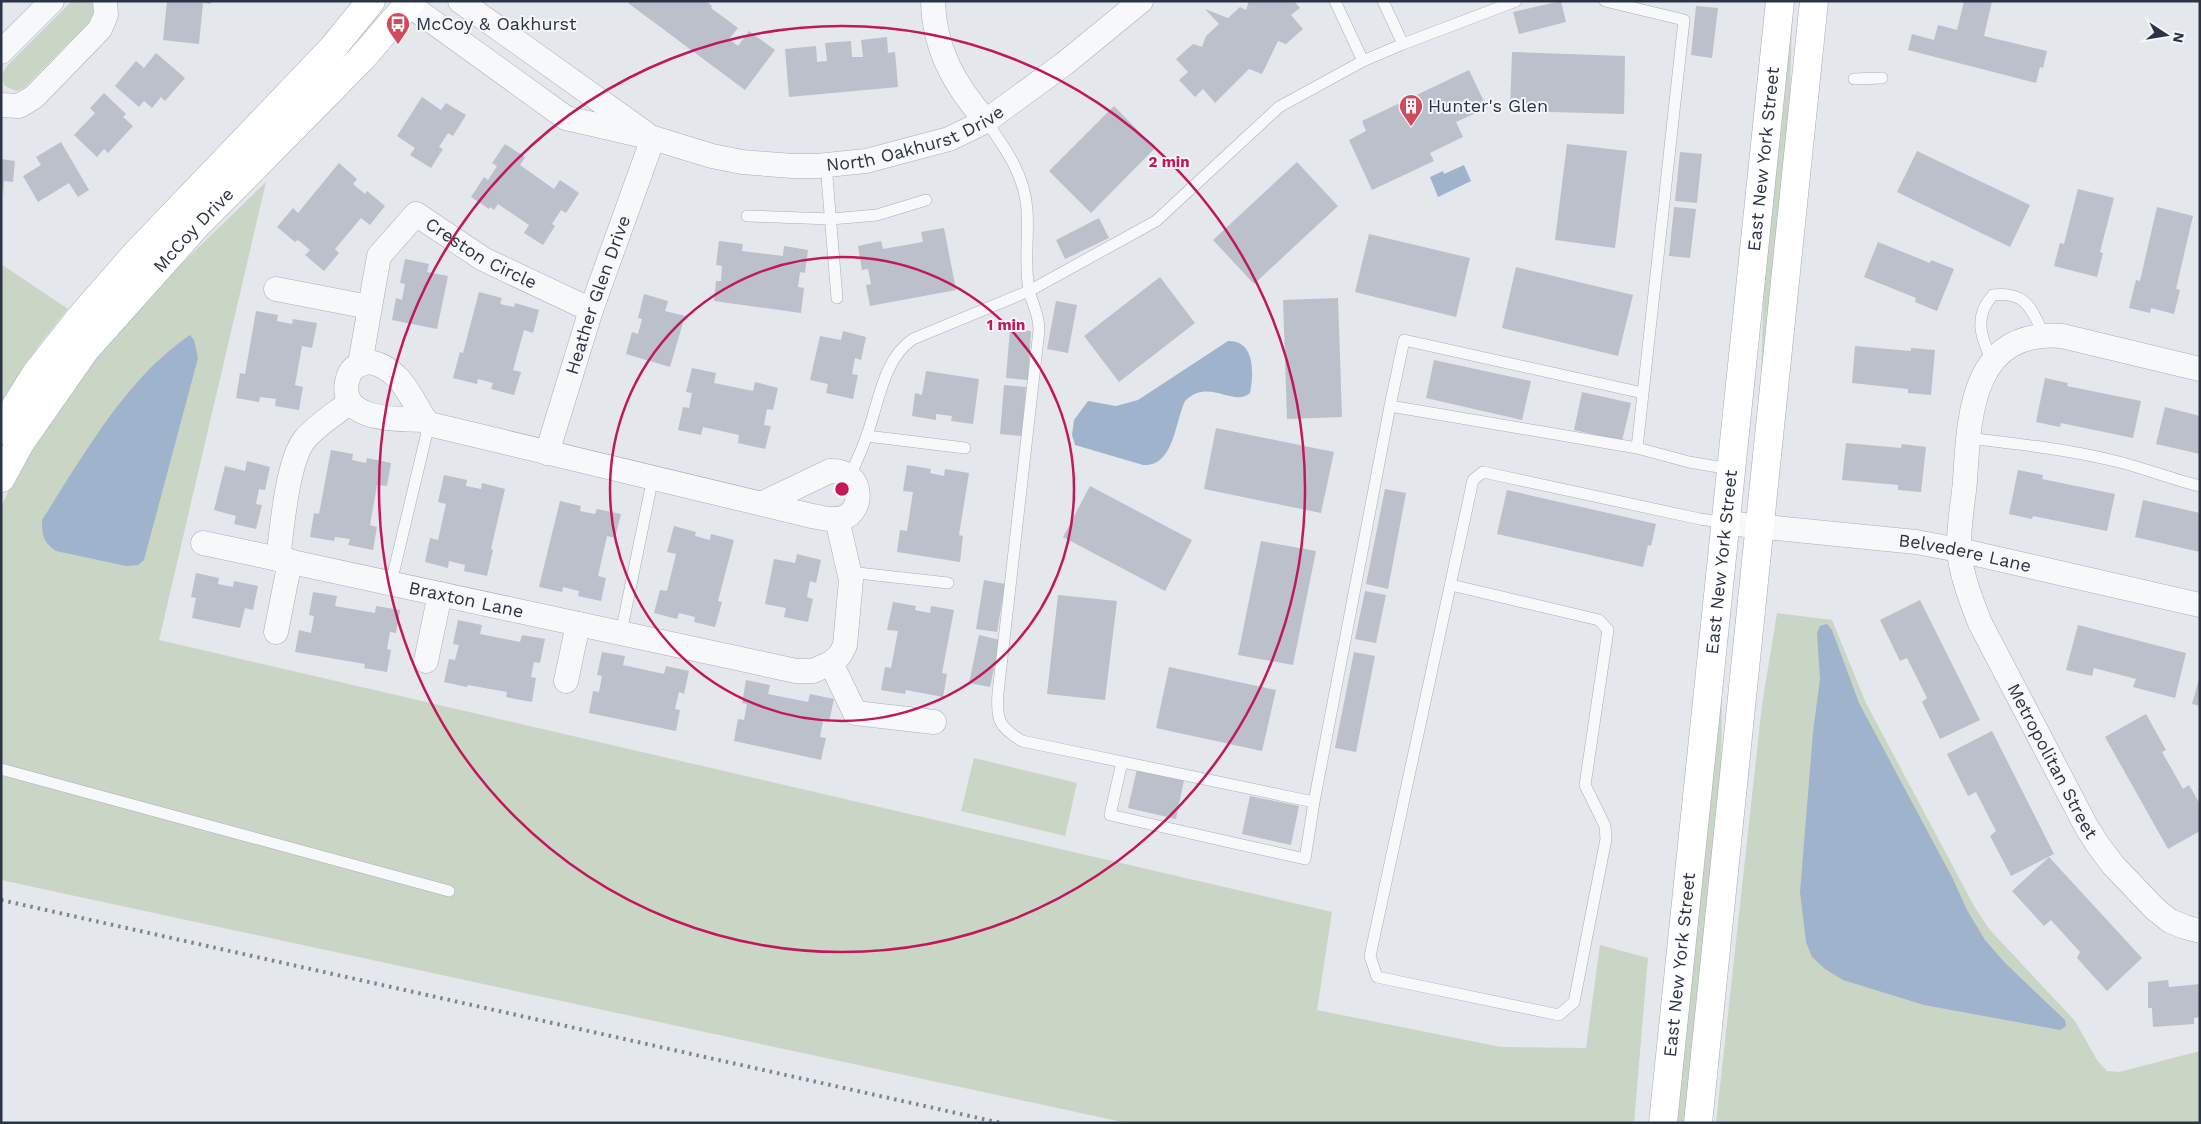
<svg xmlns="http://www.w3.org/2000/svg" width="2201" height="1124" viewBox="0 0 2201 1124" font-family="'Work Sans',sans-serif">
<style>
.green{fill:#c9d6c5}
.water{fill:#9fb4cc}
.building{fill:#bbc0ca}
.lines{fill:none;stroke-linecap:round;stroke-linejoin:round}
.lane-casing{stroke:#a9aeb7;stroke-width:12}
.street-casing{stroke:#a9aeb7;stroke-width:25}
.secondary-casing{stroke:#a9aeb7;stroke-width:29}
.primary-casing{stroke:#a3abb8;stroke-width:29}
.lane{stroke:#f7f8fa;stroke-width:11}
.street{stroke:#f7f8fa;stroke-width:24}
.secondary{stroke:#fff;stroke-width:28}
.primary{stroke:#fff;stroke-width:28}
.rail{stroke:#7d8696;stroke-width:4;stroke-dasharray:2.5 5;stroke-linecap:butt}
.ring{fill:none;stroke:#c2185b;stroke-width:2.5}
.labels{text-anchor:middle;stroke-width:4;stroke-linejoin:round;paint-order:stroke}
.poi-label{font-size:18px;fill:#2b3445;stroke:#f4f6f9;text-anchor:start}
.street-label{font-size:18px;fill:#2b3445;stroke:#f4f6f9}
.centre{fill:#c2185b;stroke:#f4f6f9;stroke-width:2.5}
.ring-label{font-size:15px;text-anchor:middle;font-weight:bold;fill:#c2185b;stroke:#f4f6f9;stroke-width:4;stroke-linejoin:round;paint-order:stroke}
</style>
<rect width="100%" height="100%" fill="#e4e7ec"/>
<path class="green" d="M72 1 95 3 96 8 93 18 24 88 16 91 5 86C1 78 2 72 8 65Z
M1792 21 1789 131 1761 380 1764 275Z
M266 182 159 640 1332 912 1317 1010 1501 1047 1586 1048 1600 945 1648 958 1634 1123H1127L1 880V507L20 467 56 407 143 301Z
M1 264 68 309 39 345 1 403Z
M1777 613 1832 620 1866 703 1974 906 1990 930 2075 1021 2097 1060 2107 1071 2119 1072 2200 1051V1123H1716L1762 705Z
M1722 681 1721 796 1687 1123H1675Z
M974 758 1077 783 1065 836 961 811Z"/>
<path class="water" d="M1464 165 1471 181 1438 197 1430 177 1443 171 1444 174Z
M190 335 194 340 198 358 144 560 138 565 126 566 56 551C43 542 42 535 42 520 83 456 126 378 190 335Z
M1228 341C1255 340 1254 373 1250 393 1234 408 1209 377 1185 401 1175 422 1174 467 1143 465L1075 445 1072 435 1074 420 1088 401 1116 406 1138 400Z
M1827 624 1832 630 1859 703 1953 879 1967 910 1985 940 2005 963 2065 1020 2066 1026 2060 1030 1924 1005 1843 980 1825 969 1812 957 1806 942 1800 892 1813 732 1820 679 1817 633 1820 626Z"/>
<path class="building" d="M167 1H211V4L203 3 199 44 163 40Z
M630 1H706L712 6 711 8 738 28 729 39 738 46 749 31 775 50 745 90 628 3Z
M1249 1H1294L1300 8 1291 15 1303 29 1286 44 1278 41 1262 74 1249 69 1215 103 1203 89 1195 97 1179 80 1188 72 1176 59 1193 44 1202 47 1206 36 1219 24 1205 9 1228 18 1240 7 1246 10Z
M1561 1 1566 22 1519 34 1513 12Z
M1964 1H1992L1984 36 2047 51 2043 68 2040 67 2036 83 1908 50 1912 34 1934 40 1938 25 1957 30Z
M1696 6 1718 8 1712 58 1691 55Z
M887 37 888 53 895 52 898 87 789 97 785 49 816 46 817 62 827 61 825 43 851 41 852 57H863L861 40Z
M1512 52 1625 56 1624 114 1510 111Z
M156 53 185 78 165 101 161 97 152 108 144 101 139 107 115 86 136 61 144 68Z
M1469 70 1487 108 1456 122 1463 137 1430 153 1434 161 1372 190 1349 140 1366 131 1362 121Z
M104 93 126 114 123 117 133 126 108 153 104 149 97 157 74 135 95 113 90 108Z
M422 97 441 110 446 103 466 115 453 136 448 133 439 147 443 149 431 168 410 155 415 148 397 136Z
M1114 106 1155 148 1091 213 1049 171Z
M61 142 89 190 78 197 69 183 38 202 23 176 41 165 36 157Z
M505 144 525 157 520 165 554 189 560 180 579 193 566 213 561 210 552 224 555 226 543 245 524 233 529 225 498 204 494 210 490 207 489 209 471 197 484 177 488 180 497 166 492 163Z
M1567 144 1627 151 1615 248 1555 240Z
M1917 151 2030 205 2010 247 1897 192Z
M1680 152 1702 154 1697 203 1675 201Z
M1 159 15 161 13 182 4 181 3 198Z
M1297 162 1338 206 1254 284 1213 240Z
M339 163 357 179 353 184 365 194 367 191 385 206 370 225 361 218 335 249 339 253 324 271 305 255 310 250 298 240 295 242 277 227 293 208 298 213Z
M2078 189 2114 198 2100 252 2103 253 2097 277 2054 266 2060 243 2064 244Z
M1674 207 1696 209 1690 258 1669 256Z
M2157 207 2193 216 2176 289 2180 290 2174 314 2151 308 2150 313 2129 308 2136 280 2140 281Z
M1099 218 1109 238 1065 259 1056 240Z
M944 228 956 290 870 306 866 285 871 284 868 269 862 270 858 246 881 241 883 249 923 242 921 232Z
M1369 234 1470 258 1456 317 1355 292Z
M719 241 743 244 742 251 783 256 784 246 808 250 805 273 800 272 798 287 804 288 801 313 714 301 716 281H721L722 266 716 265Z
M1878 242 1930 263 1931 260 1954 269 1937 311 1915 302 1916 298 1864 277Z
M405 259 429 264 427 272 448 276 437 329 392 320 396 298 402 300 405 284 400 283Z
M1516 267 1633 295 1618 356 1502 328Z
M1160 277 1195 323 1119 382 1084 336Z
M479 292 502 298 500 304 514 307 515 303 539 310 533 333 524 330 513 370 521 372 514 395 491 389 493 383 478 379 477 384 453 378 460 352 463 353Z
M644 294 668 301 665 311 685 316 670 367 626 354 632 332 638 334 642 319 638 318Z
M1338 298 1342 417 1287 419 1283 300Z
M1056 301 1077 305 1068 353 1047 349Z
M256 311 278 315 277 321 292 324 293 319 317 323 312 348 302 346 295 385 303 387 299 410 275 406 276 399 260 397 259 402 236 398 240 373 245 374Z
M1010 329 1031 331 1028 380 1006 378Z
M843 331 866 337 861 360 855 358 852 374 858 375 853 399 826 393 828 384 810 380 820 336 841 340Z
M1855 346 1911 351V348L1935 350 1931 395 1908 393V389L1852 383Z
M1434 360 1531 381 1522 420 1426 398Z
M692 368 716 373 714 383 753 391 755 382 778 388 773 410 767 409 764 425 771 426 765 449 738 443 739 435 703 427 701 435 678 430 683 407 689 408 692 393 686 392Z
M926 371 979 379 973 424 951 421 952 416 936 414V420L912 416 915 393 922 395Z
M2045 378 2068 383 2067 386 2141 401 2133 438 2061 423 2060 427 2036 422Z
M1004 385 1026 387 1022 436 1000 434Z
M1582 392 1631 403 1622 441 1574 430Z
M2165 407 2200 416V454L2156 444Z
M1216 428 1334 452 1321 513 1204 489Z
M1846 443 1901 448 1902 444 1926 447 1921 492 1898 490V485L1842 480Z
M331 450 353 454 352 460 366 463 367 458 391 463 387 486 377 485 370 525 377 527 373 550 348 545 350 539 335 537 334 541 310 537 314 513 319 514Z
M247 461 270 467 265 490 259 489 256 504 262 505 256 529 234 524 236 516 214 510 225 466 245 471Z
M907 465 931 469 930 473 944 476 945 469 969 473 959 535 963 536 960 562 897 552 900 530 907 531 913 492 903 491Z
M2018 470 2043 475 2042 479 2115 494 2107 531 2033 516 2032 519 2009 514Z
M444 475 467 480 466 486 481 489 482 483 505 489 491 549 493 550 487 576 464 571 465 565 449 561 448 568 425 562 430 538 438 540 446 504 438 502Z
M1090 486 1192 540 1165 591 1063 537Z
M1385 489 1406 493 1388 589 1366 584Z
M1507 490 1656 524 1651 546 1648 545 1643 567 1497 534Z
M2143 500 2200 513V552L2135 537Z
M560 501 581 506 580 511 595 514 597 509 621 514 615 538 607 536 598 576 606 578 601 601 578 596 579 591 563 587 562 592 539 587Z
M674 526 696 532 695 536 710 540 711 534 734 540 718 601 722 602 715 627 694 622 695 617 679 613 677 619 654 613 660 590 667 591 676 554 667 552Z
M1261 541 1316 551 1293 665 1238 655Z
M797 554 821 560 816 583 810 581 807 597 813 599 808 622 784 617 786 608 765 604 774 559 795 563Z
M196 573 219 578 218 584 233 587 234 581 258 586 253 610 245 608 240 628 192 618 196 598 191 597Z
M984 580 1005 584 997 632 976 629Z
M1365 591 1386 595 1376 643 1355 639Z
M313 592 337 596 335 606 375 613 376 606 400 610 396 633 390 632 387 649 391 650 387 672 364 668 365 664 295 652 299 630 311 633 314 616 309 615Z
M1058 595 1117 601 1105 700 1047 694Z
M1920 600 1980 720 1940 739 1922 702 1927 698 1907 658 1900 661 1880 620Z
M893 602 916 606 915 610 930 613 931 606 954 610 942 673 947 674 943 697 906 690 905 694 881 690 885 667 891 668 898 631 887 630Z
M458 620 482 625 480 634 520 642 522 635 545 639 540 663 534 662 531 677 536 678 532 702 506 697 507 692 468 685 467 687 444 682 449 659 455 660 459 645 453 644Z
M2078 625 2186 653 2175 698 2133 687 2136 679 2094 668 2092 676 2066 670Z
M979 635 1000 640 990 687 969 683Z
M602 652 625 656 623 665 664 674 666 666 689 671 684 694 679 692 675 709 680 710 676 731 589 713 593 691 599 692 602 676 597 675Z
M1354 652 1375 656 1356 752 1335 748Z
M1169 667 1276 690 1262 751 1156 728Z
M2200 676V706L2192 704Z
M746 680 770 685 768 694 808 702 810 694 834 699 829 722 823 721 820 737 826 738 821 760 734 741 738 719 744 720 747 704 742 703Z
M2146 714 2166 750 2162 752 2183 789 2189 785 2200 804V831L2168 849 2105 737Z
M1992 731 2054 854 2011 876 1990 836 1996 831 1976 792 1968 796 1947 754Z
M1137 769 1184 780 1176 819 1128 808Z
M1250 796 1299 806 1291 845 1242 834Z
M2049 857 2142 958 2107 991 2077 958 2080 952 2051 920 2044 926 2012 891Z
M2168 980 2169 987 2200 984V1017L2194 1018V1024L2153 1027 2152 1008H2148V982Z"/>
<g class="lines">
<g class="lane-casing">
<path id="lane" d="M1335 1 1363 61
M1383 1 1403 44
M1854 79 1882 78
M986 121C1005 148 1025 175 1027 210 1029 236 1024 264 1029 290 1032 304 1039 313 1039 330L998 693C996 720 999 727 1022 741L1314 802 1390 406 1637 448 1684 20 1605 1
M826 165 837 298
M747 216 831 219 877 215 926 200
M1992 361C1981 337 1973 317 1993 295 2026 291 2031 308 2044 335
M1390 406 1404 340 1643 393
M867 436 965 448
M1968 438C2017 444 2067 449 2115 461 2144 468 2171 479 2200 486
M1637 448 1689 462 1730 469
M850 475C857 461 863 447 868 432 879 401 884 358 913 339L1029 291 1156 221 1279 107 1363 61 1403 44 1516 1
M849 572 948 583
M391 583 429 424
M1451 585 1599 620 1608 630 1585 785 1605 826 1606 839 1574 1002 1559 1015 1377 977 1370 956 1473 480 1483 472 1700 519 1726 523
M621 633 653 477
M1122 762 1110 815 1305 859 1314 802
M1 769 449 891"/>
</g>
<g class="street-casing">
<g id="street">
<path id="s1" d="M404 1 566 118 653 138 712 156 742 162 792 166H817L866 161 949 139 986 121 1064 64 1141 1"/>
<path d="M460 1 645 133"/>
<path d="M933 1C934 49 955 86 986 121"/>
<path d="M1 52 52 1"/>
<path d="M1 105 19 106 34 97 100 29 106 15 105 1"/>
<path d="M276 289 369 307"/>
<path d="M370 362C400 368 410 396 425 420 399 419 335 422 348 378 351 367 359 364 370 362Z"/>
<path id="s2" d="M360 364 379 256 416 214 483 259 591 310"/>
<path id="s3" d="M2200 369 2062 336C1972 329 1969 414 1965 481 1963 504 1958 528 1959 550 1961 575 1971 600 1980 623L2086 826 2098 845 2113 865 2155 909 2170 921 2185 927 2200 931"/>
<path id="s4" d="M350 402C335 414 317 425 305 439 287 461 282 529 278 559L796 671H813L831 663 840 655 845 645 851 580 837 519"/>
<path d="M425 420 429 424 812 516C820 517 828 520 836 519 866 518 866 469 830 471L763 503"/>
<path id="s5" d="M547 453 591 310 653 138"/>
<path id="s6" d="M1726 523 1916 542 1959 550 2200 605"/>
<path d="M203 543 278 559"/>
<path d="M276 632 290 561"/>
<path d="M426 661 440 594"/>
<path d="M831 663 855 713 934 722"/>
<path d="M566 681 578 624"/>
</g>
</g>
<g class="secondary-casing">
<g id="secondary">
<path d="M1 430 35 375 80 318 134 256 332 49 371 1"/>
<path id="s7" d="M1 478 20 443 85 350 195 227 361 59 411 1"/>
</g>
</g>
<g class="primary-casing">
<g id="primary">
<path id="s8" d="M1663 1123 1780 1"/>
<path d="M1698 1123 1814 1"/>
</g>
</g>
<use href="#lane" class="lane"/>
<use href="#street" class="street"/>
<use href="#secondary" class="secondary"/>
<use href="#primary" class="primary"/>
<path class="rail" d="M1 900 1001 1123"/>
</g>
<g class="ring">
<circle cx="842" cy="489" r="232"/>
<circle cx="842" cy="489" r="463"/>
</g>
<defs>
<g id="bus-pin" transform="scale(1.25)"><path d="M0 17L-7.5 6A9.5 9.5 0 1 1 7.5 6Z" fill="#d1495b" stroke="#f4f6f9"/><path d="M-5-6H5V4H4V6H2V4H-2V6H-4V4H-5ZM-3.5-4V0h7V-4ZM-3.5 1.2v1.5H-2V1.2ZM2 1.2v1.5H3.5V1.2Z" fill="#fff"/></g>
<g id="building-pin" transform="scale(1.25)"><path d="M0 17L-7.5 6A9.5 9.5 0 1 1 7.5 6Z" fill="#d1495b" stroke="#f4f6f9"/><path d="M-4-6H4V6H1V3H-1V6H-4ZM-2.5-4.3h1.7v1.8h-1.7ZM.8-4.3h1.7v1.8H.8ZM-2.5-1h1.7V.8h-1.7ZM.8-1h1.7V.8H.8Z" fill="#fff"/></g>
</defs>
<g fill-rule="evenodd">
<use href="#bus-pin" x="398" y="24"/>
<use href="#building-pin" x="1411" y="106"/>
</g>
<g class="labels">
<g class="poi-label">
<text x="416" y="30">McCoy &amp; Oakhurst</text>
<text x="1428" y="112">Hunter's Glen</text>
</g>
<g class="street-label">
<text dy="6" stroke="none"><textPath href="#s1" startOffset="559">North Oakhurst Drive</textPath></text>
<text dy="6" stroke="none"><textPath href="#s8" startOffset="969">East New York Street</textPath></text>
<text dy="6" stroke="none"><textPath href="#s7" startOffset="315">McCoy Drive</textPath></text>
<text dy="6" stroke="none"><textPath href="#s2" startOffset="242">Creston Circle</textPath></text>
<text dy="6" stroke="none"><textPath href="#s5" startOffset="166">Heather Glen Drive</textPath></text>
<text dy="6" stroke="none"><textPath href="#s6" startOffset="241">Belvedere Lane</textPath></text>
<text dy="6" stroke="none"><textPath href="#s8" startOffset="564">East New York Street</textPath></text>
<text dy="6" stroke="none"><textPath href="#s4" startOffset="375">Braxton Lane</textPath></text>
<text dy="6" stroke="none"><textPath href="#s3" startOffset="645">Metropolitan Street</textPath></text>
<text dy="6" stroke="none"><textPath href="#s8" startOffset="159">East New York Street</textPath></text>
</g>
</g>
<circle cx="842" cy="489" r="8" class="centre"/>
<g class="ring-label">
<text x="1169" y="167">2 min</text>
<text x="1006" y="330">1 min</text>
</g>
<rect width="2201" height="1124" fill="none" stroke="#2b3445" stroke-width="5"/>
<g transform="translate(2166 35) rotate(102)" stroke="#f4f6f9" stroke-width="4" paint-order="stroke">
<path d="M0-4L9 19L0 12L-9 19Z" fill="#2b3445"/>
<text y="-8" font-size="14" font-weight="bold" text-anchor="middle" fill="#2b3445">N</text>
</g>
</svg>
